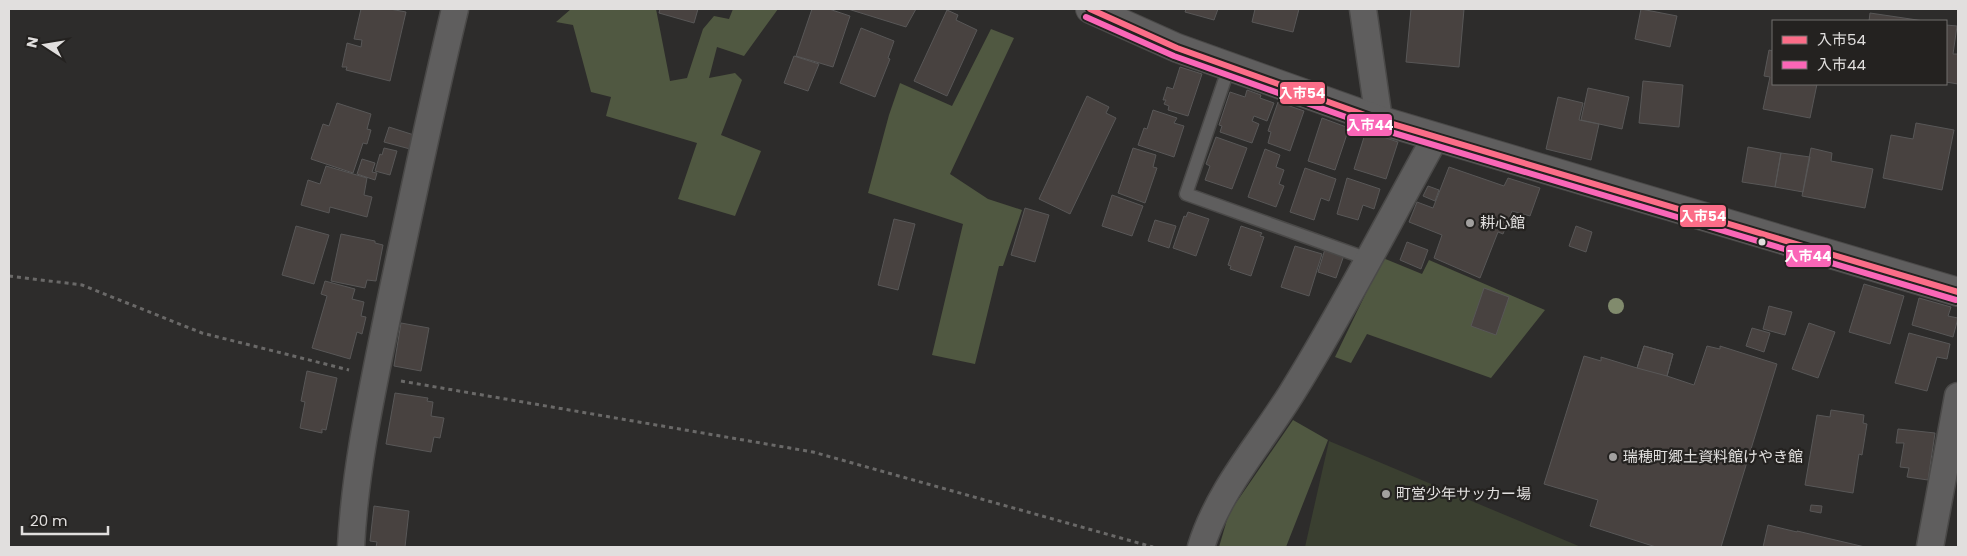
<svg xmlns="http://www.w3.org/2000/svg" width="1967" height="556" viewBox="0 0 1967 556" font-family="Poppins,'Noto Sans JP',sans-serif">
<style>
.green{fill:#3a3f30}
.forest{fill:#505841}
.building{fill:#484240;stroke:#585757}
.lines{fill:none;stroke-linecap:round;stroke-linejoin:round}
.service-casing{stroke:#4a4948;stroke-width:15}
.minor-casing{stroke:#4a4948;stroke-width:29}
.tertiary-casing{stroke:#4a4948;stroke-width:30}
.path{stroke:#6a6968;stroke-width:3;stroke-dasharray:4 4;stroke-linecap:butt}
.service{stroke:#5f5e5e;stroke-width:12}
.minor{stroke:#5f5e5e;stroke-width:26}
.tertiary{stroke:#5f5e5e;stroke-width:28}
.bus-1-casing{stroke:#242220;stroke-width:10}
.bus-2-casing{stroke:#242220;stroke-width:10}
.bus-1{stroke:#fb6d88;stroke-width:6}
.bus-2{stroke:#fa66b7;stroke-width:6}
.tree{fill:#818b6d}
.poi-dot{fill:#a2a09f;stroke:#242220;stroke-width:2}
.bus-dot{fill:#e1dfde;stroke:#242220;stroke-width:2}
.labels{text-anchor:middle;stroke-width:4.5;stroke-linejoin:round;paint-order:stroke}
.poi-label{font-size:15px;fill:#e1dfde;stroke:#242220;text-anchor:start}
.line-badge{stroke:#242220;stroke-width:2}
.badge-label{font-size:14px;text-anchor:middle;font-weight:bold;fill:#fff}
</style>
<rect width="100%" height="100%" fill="#2d2c2b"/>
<path class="green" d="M1329 441 1581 547H1305Z"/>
<path class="forest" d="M571 9H656L670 81 687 78 703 29 714 16 729 19 733 9H778L744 56 717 47 709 78 735 73 742 80 721 135 761 151 735 216 678 199 697 143 606 116 611 97 591 92 573 25 556 22Z
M991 29 1014 38 950 174 988 199 1022 210 1003 266H999L975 364 932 355 963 224 868 193 889 115 900 83 952 106Z
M1383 258 1422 274 1429 260 1545 310 1491 378 1367 334 1351 363 1335 357Z
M1293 420 1328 440 1286 547H1219L1229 513Z"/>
<path class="building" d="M361 9H390L406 12 390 81 346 70 347 67H342L347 43 361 47 362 40 354 39Z
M660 9H698L694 23 659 13Z
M812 9H829L850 16 833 67 796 56Z
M848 9H916L906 27Z
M1186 9H1218L1214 20 1185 12Z
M1255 9H1299L1293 32 1252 22Z
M1411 9H1464L1459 67 1406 62Z
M1641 9 1677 16 1670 47 1635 39Z
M947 10 958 15 956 20 977 30 947 96 914 81Z
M1870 13 1924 21H1869Z
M1946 25 1957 26 1953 54H1958V84L1946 82Z
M861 28 894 41 888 58 890 59 875 97 840 83Z
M1769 50 1773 51V84H1817L1810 118 1763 109 1770 77 1764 76Z
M794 56 819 64 808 91 784 83Z
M1180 67 1202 74 1188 116 1168 110 1169 106 1164 104 1166 100H1163L1167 87 1173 89Z
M1643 81 1683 85 1679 127 1639 123Z
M1588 88 1629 97 1622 129 1581 120Z
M1247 90 1261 95 1260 98 1274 103 1267 121 1254 116 1252 121 1259 124 1252 143 1220 132 1222 126 1219 125 1230 92 1245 97Z
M1087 96 1109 107 1106 113 1116 118 1070 214 1039 199Z
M1558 97 1583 103 1579 120 1599 124 1591 160 1546 149Z
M1278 102 1304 111 1290 151 1268 143 1271 132 1268 131Z
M337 103 371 114 367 129 371 130 367 144 363 143 353 173 311 159 323 124 329 126Z
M1153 110 1177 118 1174 123 1184 126 1174 157 1138 145 1144 128 1147 129Z
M1322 118 1349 128 1335 170 1308 161Z
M1916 123 1954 130 1942 190 1883 178 1891 135 1913 139Z
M389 127 414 135 410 149 384 142Z
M1365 134 1375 137V134L1398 142 1386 179 1354 169Z
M1216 137 1247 148 1232 189 1205 180 1210 166 1206 164Z
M1748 147 1781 153 1775 187 1742 182Z
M384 148 397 151 390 175 375 171 380 154 382 155Z
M1133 148 1156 155 1153 167 1157 168 1145 203 1118 193Z
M1811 148 1832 153 1831 161 1873 169 1865 208 1802 196Z
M1265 149 1280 155 1276 167 1284 170 1279 184 1284 186 1276 207 1248 197Z
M1781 153 1810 157 1803 192 1775 187Z
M362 159 375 163 372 172 377 173 375 180 357 174Z
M326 166 367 178 364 195 372 197 367 217 330 207 329 213 301 205 308 180 320 184Z
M1449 167 1504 186 1508 178 1540 188 1530 216 1512 211 1503 234 1498 232 1480 278 1434 258 1442 235 1409 222 1417 202 1433 208Z
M1305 168 1336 179 1329 201 1321 198 1314 220 1290 212Z
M1347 178 1380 189 1374 209 1363 205 1358 220 1337 214Z
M1428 186 1439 190 1435 201 1423 196Z
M1112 195 1143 206 1132 236 1102 226Z
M1025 208 1049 215 1035 262 1011 255Z
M1188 212 1209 219 1196 256 1173 248 1184 216 1186 217Z
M894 219 915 224 898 290 878 285Z
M1155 220 1176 226 1169 248 1148 241Z
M296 226 329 235 314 284 282 275Z
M1241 226 1262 233 1260 236 1264 237 1251 276 1230 269 1231 266 1228 265Z
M1576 226 1592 232 1586 252 1569 246Z
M341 234 375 241V243L383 245 376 281 367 280 365 288 331 281Z
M1407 242 1428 250 1421 269 1400 260Z
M1295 246 1322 254 1309 296 1281 287Z
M1325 249 1344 255 1336 278 1318 272Z
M325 281 355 289 352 299 364 302 361 316 366 317 362 334 357 332 350 359 312 348 327 296 321 294Z
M1864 284 1904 296 1890 344 1849 332Z
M1484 288 1509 297 1496 335 1471 326Z
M1919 298 1951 307 1948 316 1958 318 1953 337 1912 325Z
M1769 306 1792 312 1785 335 1763 329Z
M401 323 429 328 421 371 394 366Z
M1809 323 1835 332 1818 378 1792 369Z
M1752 328 1770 333 1764 352 1746 346Z
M1909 333 1950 344 1947 359 1937 357 1927 391 1895 383Z
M1644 346 1673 354 1667 376 1694 385 1707 346 1720 349V346L1777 364 1721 547H1656L1590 526 1598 500 1544 484 1584 356 1601 361V357L1637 368Z
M1644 346 1673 354 1667 376 1637 368Z
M307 371 337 378 326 430 322 429V433L300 428 305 402 301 401Z
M395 393 428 398 427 401 433 402 431 416 444 418 440 438 434 437 431 452 386 444Z
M1831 410 1864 415 1863 423 1867 424 1862 455 1859 454 1853 493 1805 485 1817 415 1830 417Z
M1898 429 1935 433 1928 480 1907 477 1909 468 1900 467 1904 443H1896Z
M1811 505 1822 506 1821 513 1810 511Z
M374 506 409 511 405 547H376L377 542 370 541Z
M1768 525 1797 532V531L1865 547H1763Z"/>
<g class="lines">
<g class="service-casing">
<path id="service" d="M1229 67 1186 194 1368 259"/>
</g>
<g class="minor-casing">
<path id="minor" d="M1363 9 1379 120
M351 547C355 467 373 387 389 308 410 208 431 108 455 9
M1201 547C1219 489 1261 443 1293 391 1344 309 1388 222 1435 138
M1930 547 1958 396"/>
</g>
<g class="tertiary-casing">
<path id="tertiary" d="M1090 9 1177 48 1379 120 1958 292"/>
</g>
<path class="path" d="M9 276 82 285 202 333 349 370
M401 381 813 452 1153 547"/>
<use href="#service" class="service"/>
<use href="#minor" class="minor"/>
<use href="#tertiary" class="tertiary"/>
<g class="bus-1-casing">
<path id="bus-1" d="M1090 9 1177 48 1379 120 1958 292"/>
</g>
<g class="bus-2-casing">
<path id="bus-2" d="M1086 17 1174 56 1377 128 1956 300"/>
</g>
<use href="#bus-1" class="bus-1"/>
<use href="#bus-2" class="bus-2"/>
</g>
<circle class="tree" cx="1616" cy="306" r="8"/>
<g class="poi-dot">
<circle cx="1470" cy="223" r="5"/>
<circle cx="1613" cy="457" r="5"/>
<circle cx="1386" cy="494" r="5"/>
</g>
<circle class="bus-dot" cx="1762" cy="242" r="4.5"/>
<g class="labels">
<g class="poi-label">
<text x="1480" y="228">耕心館</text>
<text x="1623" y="462">瑞穂町郷土資料館けやき館</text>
<text x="1396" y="499">町営少年サッカー場</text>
</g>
</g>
<g class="line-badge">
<rect x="1279" y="81" width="47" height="24" rx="5" fill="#fb6d88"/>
<rect x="1346" y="113" width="47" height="24" rx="5" fill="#fa66b7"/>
<rect x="1679" y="204" width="48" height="24" rx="5" fill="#fb6d88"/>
<rect x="1785" y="244" width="47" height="24" rx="5" fill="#fa66b7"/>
</g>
<g class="badge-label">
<text x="1302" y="98">入市54</text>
<text x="1370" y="130">入市44</text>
<text x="1703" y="221">入市54</text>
<text x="1808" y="261">入市44</text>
</g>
<rect width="1967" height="556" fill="none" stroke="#e1dfde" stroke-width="20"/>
<rect x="1772" y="20" width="175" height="65" fill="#242220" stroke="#706e6c"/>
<rect x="1782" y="36" width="25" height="8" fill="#fb6d88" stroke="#706e6c"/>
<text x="1817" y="45" font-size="15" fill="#e1dfde">入市54</text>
<rect x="1782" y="61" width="25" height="8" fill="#fa66b7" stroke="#706e6c"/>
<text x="1817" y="70" font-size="15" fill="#e1dfde">入市44</text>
<g transform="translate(45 45) rotate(282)" stroke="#242220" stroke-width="4" paint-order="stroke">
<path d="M0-4L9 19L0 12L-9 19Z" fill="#e1dfde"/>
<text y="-8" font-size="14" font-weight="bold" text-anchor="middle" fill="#e1dfde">N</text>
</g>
<path d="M22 526v8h86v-8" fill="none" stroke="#e1dfde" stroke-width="2.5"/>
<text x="30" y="526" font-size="15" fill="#e1dfde" stroke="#242220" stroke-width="4" paint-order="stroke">20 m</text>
</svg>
